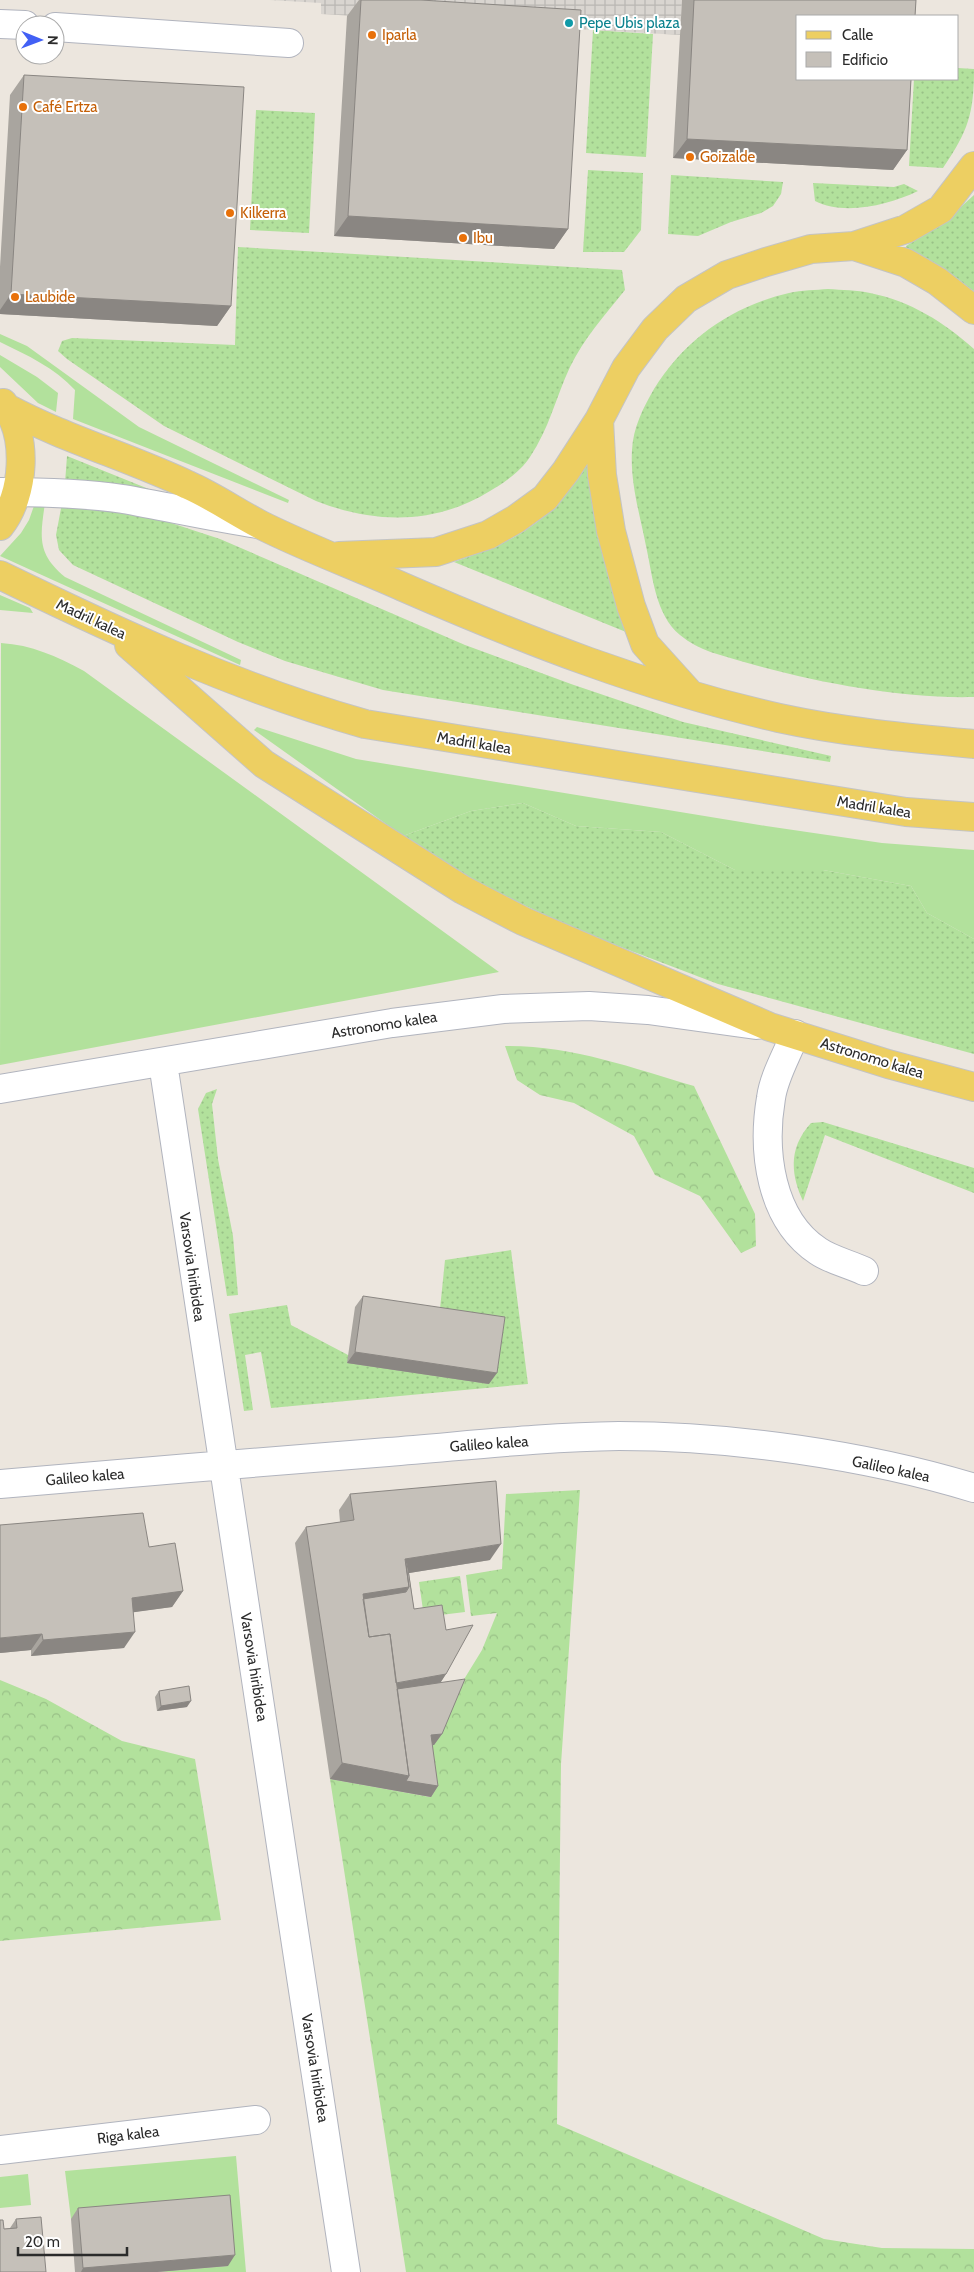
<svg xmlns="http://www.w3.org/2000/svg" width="974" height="2272" viewBox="0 0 974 2272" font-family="Cabin,sans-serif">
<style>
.grass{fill:url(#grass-dots)}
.forest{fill:url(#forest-crowns)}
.garden{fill:#b2e19c}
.plaza{fill:url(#plaza-grid)}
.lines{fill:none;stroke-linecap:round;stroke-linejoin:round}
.minor-casing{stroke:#b1b4be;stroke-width:30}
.major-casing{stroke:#c4c4c4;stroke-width:30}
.minor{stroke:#fff;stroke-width:28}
.major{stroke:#edcf62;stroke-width:28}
.wall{fill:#a9a59f}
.shaded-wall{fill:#8a8682}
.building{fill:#c5c0b9;stroke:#8a8682}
.culture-dot{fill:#0f9aa8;stroke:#fff;stroke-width:2}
.food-dot{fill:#e8710a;stroke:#fff;stroke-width:2}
.labels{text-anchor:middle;stroke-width:4;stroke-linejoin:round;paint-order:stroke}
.culture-label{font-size:15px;fill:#0d838f;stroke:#fff;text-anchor:start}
.food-label{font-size:15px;fill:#c56008;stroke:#fff;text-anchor:start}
.street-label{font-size:15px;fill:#2b2b2b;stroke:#fff}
</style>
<defs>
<pattern id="grass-dots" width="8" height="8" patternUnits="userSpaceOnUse" patternTransform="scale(1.25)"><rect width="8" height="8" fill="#b2e19c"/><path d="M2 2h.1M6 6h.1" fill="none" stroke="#99c187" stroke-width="1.8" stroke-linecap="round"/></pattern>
<pattern id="forest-crowns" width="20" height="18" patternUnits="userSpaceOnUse" patternTransform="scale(1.25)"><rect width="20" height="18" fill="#b2e19c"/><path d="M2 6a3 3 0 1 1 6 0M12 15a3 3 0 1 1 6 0" fill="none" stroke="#99c187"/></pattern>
<pattern id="plaza-grid" width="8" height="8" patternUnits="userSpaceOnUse" patternTransform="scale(1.25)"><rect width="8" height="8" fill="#d9d5d0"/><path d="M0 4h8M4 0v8" fill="none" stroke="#bab7b3"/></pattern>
</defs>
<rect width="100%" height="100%" fill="#ece6de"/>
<path class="grass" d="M593 30 653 34 646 157 586 153Z
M958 68 974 69C974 114 968 131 943 168L909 166 914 79H958Z
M256 110 315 113 309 233 250 230Z
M588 170 643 173 641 230 624 252H583Z
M671 175 783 182 781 194 773 206 761 213 731 222 698 236 668 234Z
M813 183 894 187 904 184 918 191C889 205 844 216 815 201Z
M974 195V291L936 269 907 255 906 246 942 224Z
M238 247 622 270 625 290C605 315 584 338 570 367 556 397 549 429 530 457 521 471 504 483 490 491 435 525 375 524 316 501L164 426 67 359 58 351 62 341 72 338 235 345Z
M828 289C842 290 857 290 870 293 910 301 944 322 974 349V697C902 699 813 682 744 662 721 655 699 651 680 635 655 614 653 577 646 546 640 515 630 483 632 450 633 428 643 408 654 389 685 339 732 306 789 293 802 290 816 290 828 289Z
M67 456 176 500 65 483Z
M590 460C591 521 606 574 626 632L454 562C495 548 531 534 560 500 571 488 580 473 590 460Z
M62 503 165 521 220 539 465 645 571 684 683 722 831 756 830 762 383 690 285 661 238 642 73 565 59 550 56 535Z
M523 803 576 826 661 832 735 870H823L911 886 927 913 974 939V1054L718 984 579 931 460 875 403 836 471 811Z
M217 1089 212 1104 218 1159 233 1236 238 1295 227 1296 198 1109 206 1093Z
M823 1122 974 1168V1193L825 1135 803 1201C790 1173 789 1147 811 1123Z
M511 1250 528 1384 271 1408 261 1352 245 1355 253 1410 244 1411 229 1314 287 1305 291 1325 348 1355 439 1319 445 1260Z"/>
<path class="forest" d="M505 1046C571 1045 632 1068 694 1086L755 1214 756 1246 741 1253 700 1196 655 1175 634 1136 574 1103 540 1095 517 1080Z
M580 1490 561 1764 557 2124 824 2239 882 2248 974 2249V2272H406L330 1779 430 1797 423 1746 482 1650 497 1613 471 1616 466 1575 502 1569 506 1494Z
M460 1576 465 1612 424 1617 419 1582Z
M0 1680 46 1699 122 1741 195 1759 221 1920 0 1941Z"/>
<path class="garden" d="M0 334 27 346 139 427 289 500 288 503 73 419 75 390C55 368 27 355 0 342Z
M0 355 37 377 58 393 56 412 38 403 0 367Z
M35 503H45C40 537 37 554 65 577L241 660 240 665 0 556 21 533 29 520Z
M0 595 30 608 33 613 0 610Z
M1 643C32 645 56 656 84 671L499 972 0 1065Z
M257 727 356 759 766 826 882 843 974 850V939L927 913 911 886 823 870H735L661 832 576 826 523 803 471 811 403 836 254 730Z
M236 2156 246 2272H157L227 2266 71 2219 65 2171Z
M28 2174 31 2205 0 2208V2177Z"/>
<path class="plaza" d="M269 0H682L680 35 321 14V3Z"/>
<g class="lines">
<g class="minor-casing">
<path id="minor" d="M0 24 25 25
M55 27 289 43
M0 492C40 492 83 493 123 499 168 507 213 517 258 524
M795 1034C787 1055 774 1076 771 1098 762 1151 770 1219 818 1251 831 1260 849 1264 864 1271
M163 1063C222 1466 285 1869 346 2272
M0 1089 392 1023 503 1009 589 1006 648 1010 756 1025
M0 1484C129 1473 259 1462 388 1452 465 1446 542 1437 619 1436 732 1436 866 1455 974 1488
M0 2150 256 2120"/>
</g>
<g class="major-casing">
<path id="major" d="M854 246 906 263 937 281 974 310
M7 408C65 439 129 457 188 485 213 496 236 512 261 525 307 548 356 566 403 587 527 641 647 688 779 718 843 732 909 738 974 744
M599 420 602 475 611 531 631 606 645 644 691 695
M0 526C25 495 29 434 3 403
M339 556 436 552 488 535 516 519 545 498 566 471 599 420 626 368 655 329 686 299 727 275 766 262 811 249 854 246 906 229 941 209 974 166
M0 575C119 633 237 688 365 724L906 812 974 817
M129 645 264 764 463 890 523 921 770 1027 888 1064 974 1087"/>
</g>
<use href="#minor" class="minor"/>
<use href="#major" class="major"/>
</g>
<path class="wall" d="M359 0H361L568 229 554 249 334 236 347 16Z
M682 0H916L907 150 893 170 673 158Z
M24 75 231 306 217 326 0 314V267L10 95Z
M363 1296 489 1384 347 1363 355 1307Z
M350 1494 490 1560 409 1573 414 1609 446 1674 440 1683 442 1734 434 1745H432L438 1786 431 1797 330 1779 295 1543 306 1527 340 1522 339 1510Z
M149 1547 183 1591 172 1607 133 1612 124 1648 31 1656V1650L0 1653Z
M159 1691 187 1707 157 1711 155 1697Z
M78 2208 228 2266 157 2272H75L71 2219Z
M16 2219 46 2272 4 2229 10 2228Z"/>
<path class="shaded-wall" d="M687 139 907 150 893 170 673 158Z
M348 216 568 229 554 249 334 236Z
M11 294 231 306 217 326 0 314V310Z
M355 1352 497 1373 489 1384 347 1363Z
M501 1544 490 1560 403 1574 405 1559Z
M409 1587 398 1603 359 1599 363 1594Z
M183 1591 172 1607 121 1614 132 1598Z
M135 1632 124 1648 31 1656 43 1640Z
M42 1634 31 1650 0 1653V1638Z
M446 1674 439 1685 393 1690V1684Z
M191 1701 187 1707 157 1711 161 1706Z
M442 1734 434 1745 423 1746 431 1735Z
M342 1763 409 1776 438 1786 431 1797 330 1779Z
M235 2255 228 2266 157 2272H81L83 2268Z"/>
<path class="building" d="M361 0H421L581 10 568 229 348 216Z
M694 0H916L915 16H798V79H911L907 150 687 139Z
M24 75 244 87 231 306 11 294Z
M363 1296 505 1317 497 1373 355 1352Z
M496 1481 501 1544 405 1559 409 1587 363 1594 369 1637 390 1634 409 1776 342 1763 306 1527 354 1520 350 1494Z
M143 1513 149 1547 175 1543 183 1591 132 1598 135 1632 43 1640 42 1634 0 1638V1525Z
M406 1563H407L414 1609 442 1605 446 1630 473 1625 446 1674 396 1683 390 1634 369 1637 363 1599 406 1592 409 1587Z
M465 1679 442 1734 431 1735 438 1786 406 1781 409 1776 397 1689Z
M189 1686 191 1701 161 1706 159 1691Z
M230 2195 235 2255 83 2268 78 2208Z
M41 2217 46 2272H0V2220H3L4 2229 17 2228 16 2219Z"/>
<circle class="culture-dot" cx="569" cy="23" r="5"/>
<g class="food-dot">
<circle cx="372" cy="35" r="5"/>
<circle cx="23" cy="107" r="5"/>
<circle cx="690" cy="157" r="5"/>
<circle cx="230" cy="213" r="5"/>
<circle cx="463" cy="238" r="5"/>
<circle cx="15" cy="297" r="5"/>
</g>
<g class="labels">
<g class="culture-label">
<text x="579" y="28">Pepe Ubis plaza</text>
</g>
<g class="food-label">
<text x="382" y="40">Iparla</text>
<text x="33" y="112">Café Ertza</text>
<text x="700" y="162">Goizalde</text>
<text x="240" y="218">Kilkerra</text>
<text x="473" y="243">Ibu</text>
<text x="25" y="302">Laubide</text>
</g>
<g class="street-label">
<text transform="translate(91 619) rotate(25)" y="5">Madril kalea</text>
<text transform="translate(474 743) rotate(9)" y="5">Madril kalea</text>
<text transform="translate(874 807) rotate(9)" y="5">Madril kalea</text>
<text transform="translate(384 1025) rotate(-9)" y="5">Astronomo kalea</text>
<text transform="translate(872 1058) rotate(17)" y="5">Astronomo kalea</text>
<text transform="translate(192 1267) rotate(82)" y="5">Varsovia hiribidea</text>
<text transform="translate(489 1444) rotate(-4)" y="5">Galileo kalea</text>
<text transform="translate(891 1469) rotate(12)" y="5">Galileo kalea</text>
<text transform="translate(85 1477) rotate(-5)" y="5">Galileo kalea</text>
<text transform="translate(254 1667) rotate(81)" y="5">Varsovia hiribidea</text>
<text transform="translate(315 2068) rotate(81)" y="5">Varsovia hiribidea</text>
<text transform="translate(128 2135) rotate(-7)" y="5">Riga kalea</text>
</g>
</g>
<rect x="796" y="15" width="162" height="65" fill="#ffffff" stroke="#aaaaaa"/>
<rect x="806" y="31" width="25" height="8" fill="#edcf62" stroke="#aaaaaa"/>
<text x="842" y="40" font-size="15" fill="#2b2b2b">Calle</text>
<rect x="806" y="52" width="25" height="15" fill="#c5c0b9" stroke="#aaaaaa"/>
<text x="842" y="65" font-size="15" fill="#2b2b2b">Edificio</text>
<g transform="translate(40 40) rotate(91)"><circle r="24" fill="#ffffff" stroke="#aaaaaa"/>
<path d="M0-4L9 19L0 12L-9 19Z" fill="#4260f5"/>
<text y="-8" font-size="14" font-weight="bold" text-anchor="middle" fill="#2b2b2b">N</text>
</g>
<path d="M18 2247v8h109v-8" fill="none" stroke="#2b2b2b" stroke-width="2.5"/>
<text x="25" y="2247" font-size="15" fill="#2b2b2b" stroke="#ffffff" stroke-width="4" paint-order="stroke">20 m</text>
</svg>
